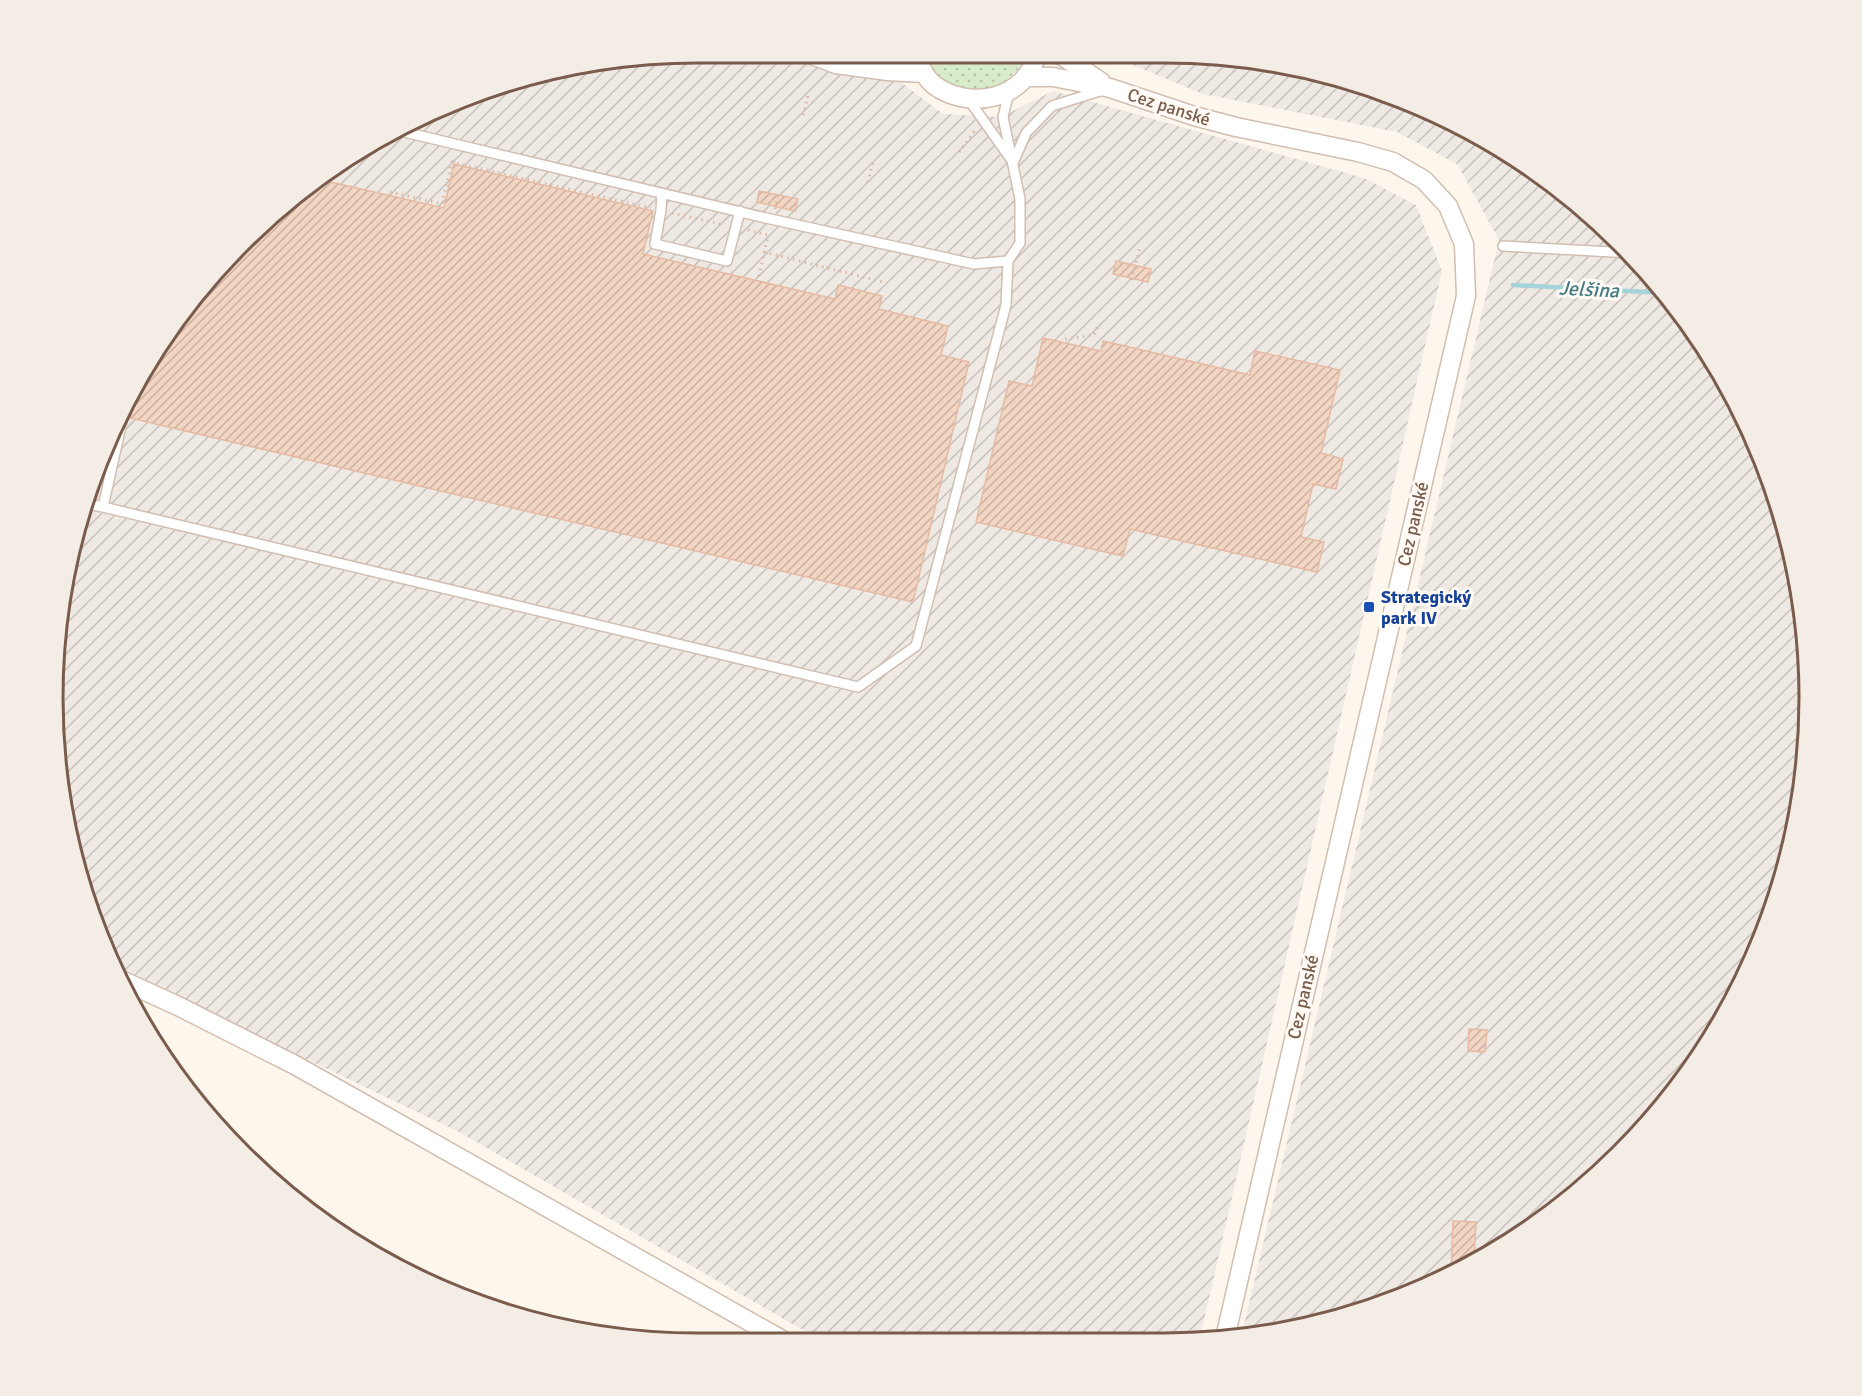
<svg xmlns="http://www.w3.org/2000/svg" width="1862" height="1396" viewBox="0 0 1862 1396" font-family="Signika,sans-serif">
<style>
.industrial{fill:url(#industrial-furrows)}
.grass{fill:url(#grass-dots)}
.lines{fill:none;stroke-linecap:round;stroke-linejoin:round}
.stream{stroke:#a5d3da;stroke-width:4.5}
.building{fill:url(#building-hatch);stroke:#e6bba3;stroke-width:1.5}
.lane-casing{stroke:#d1beb0;stroke-width:12}
.street-casing{stroke:#d1beb0;stroke-width:21}
.path{stroke:#d9b8a5;stroke-width:3;stroke-dasharray:1.5 4.5;stroke-linecap:butt}
.lane{stroke:#fff;stroke-width:9}
.street{stroke:#fff;stroke-width:18}
.transit-dot{fill:#1a4fb4;stroke:#fffaf3;stroke-width:2}
.labels{text-anchor:middle;stroke-width:6;stroke-linejoin:round;paint-order:stroke}
.street-label{font-size:18px;fill:#7a5c4d;stroke:#fffaf3}
.transit-label{font-size:18px;font-weight:bold;fill:#164399;stroke:#fffaf3;text-anchor:start}
.water-label{font-size:20px;font-style:italic;fill:#437c86;stroke:#fffaf3}
.rim{fill:none;stroke:#7a5c4d;stroke-width:3}
</style>
<defs>
<pattern id="industrial-furrows" width="10" height="10" patternUnits="userSpaceOnUse" patternTransform="scale(1.5)"><rect width="10" height="10" fill="#efe9e4"/><path d="M-1 1l2-2M0 10L10 0M9 11l2-2" fill="none" stroke="#c7c0bb"/></pattern>
<pattern id="grass-dots" width="8" height="8" patternUnits="userSpaceOnUse" patternTransform="scale(1.5)"><rect width="8" height="8" fill="#d8ecc9"/><path d="M2 2h.1M6 6h.1" fill="none" stroke="#b4c2a5" stroke-width="1.8" stroke-linecap="round"/></pattern>
<pattern id="building-hatch" width="6" height="6" patternUnits="userSpaceOnUse" patternTransform="scale(1.5)"><rect width="6" height="6" fill="#f3d5c3"/><path d="M-1 1l2-2M0 6l6-6M5 7l2-2" fill="none" stroke="#cab0a1"/></pattern>
</defs>
<rect width="100%" height="100%" fill="#fdf6ec"/>
<path class="industrial" d="M698 53H886L890 74 943 114 1001 117 1053 91 1364 178 1416 205 1442 271 1200 1338 822 1341 459 1132 114 967 87 906 54 741 65 572 119 412 161 339 241 242 375 139 531 75Z
M1106 54H1206L1331 74 1411 102 1522 161 1620 241 1676 305 1743 413 1788 531 1808 656 1804 783 1775 906 1723 1021 1649 1124 1557 1210 1411 1294 1249 1338H1241L1499 240 1457 164 1397 132 1203 94Z"/>
<path class="grass" d="M924 53H1027C1006 103 945 103 924 53Z"/>
<g class="lines">
<path class="stream" d="M1513 285 1665 293"/>
</g>
<path class="building" d="M454 164 653 211 643 254 835 299 838 285 882 296 879 309 948 326 941 355 969 362 913 602 130 418 140 375 161 339 241 242 322 180 444 208Z
M759 191 798 199 795 211 757 202Z
M1116 261 1151 269 1148 282 1113 274Z
M1043 338 1101 351 1103 341 1250 375 1255 351 1340 370 1321 453 1343 459 1336 489 1313 484 1301 537 1324 542 1317 572 1130 529 1123 556 976 522 1009 381 1032 386Z
M1469 1029 1487 1030 1485 1052 1468 1051Z
M1453 1221 1476 1222 1474 1258 1451 1271Z"/>
<g class="lines">
<g class="lane-casing">
<path id="lane" d="M969 100 1010 158
M396 130 766 218 947 258 974 264 1008 261
M1013 163 1026 133 1052 106 1103 90
M662 193 661 210 655 244 727 261 740 211
M1503 246 1631 253
M127 399 103 507 858 687 916 646 1006 305 1008 261 1020 243V199L1003 117 1009 92
M88 504 103 507"/>
</g>
<g class="street-casing">
<path id="street" d="M807 53 836 64 888 71 923 73
M915 53C920 65 924 77 934 85 969 111 1027 100 1037 53
M1058 53 1101 82
M1025 77H1053L1110 88 1194 116 1236 127 1358 152 1393 162 1424 180 1448 206 1464 244 1466 296 1225 1338
M121 980 178 1006 295 1065 784 1341"/>
</g>
<path class="path" d="M803 115 809 92
M959 152 976 129
M868 182 873 162
M390 192 442 204 452 162 651 208
M775 209 778 193
M672 213 724 225
M748 230 768 235
M764 252 883 282
M759 276 768 236
M1132 280 1140 247
M1065 339 1094 335 1098 326"/>
<use href="#lane" class="lane"/>
<use href="#street" class="street"/>
</g>
<rect class="transit-dot" x="1363" y="601" width="12" height="12" rx="3"/>
<g class="labels">
<g class="street-label">
<text transform="translate(1169 107) rotate(18)" y="6">Cez panské</text>
<text transform="translate(1413 524) rotate(-77)" y="6">Cez panské</text>
<text transform="translate(1303 997) rotate(-77)" y="6">Cez panské</text>
</g>
<g class="transit-label">
<text x="1381" y="603">Strategický<tspan x="1381" dy="21">park IV</tspan></text>
</g>
<g class="water-label">
<text transform="translate(1589 289) rotate(3)" y="7">Jelšina</text>
</g>
</g>
<path d="M0 0H1862V1396H0ZM698 63H1164A635 635 0 0 1 1799 698V698A635 635 0 0 1 1164 1333H698A635 635 0 0 1 63 698V698A635 635 0 0 1 698 63Z" fill="#f4ede6" fill-rule="evenodd"/>
<path class="rim" d="M698 63H1164A635 635 0 0 1 1799 698V698A635 635 0 0 1 1164 1333H698A635 635 0 0 1 63 698V698A635 635 0 0 1 698 63Z"/>
</svg>
